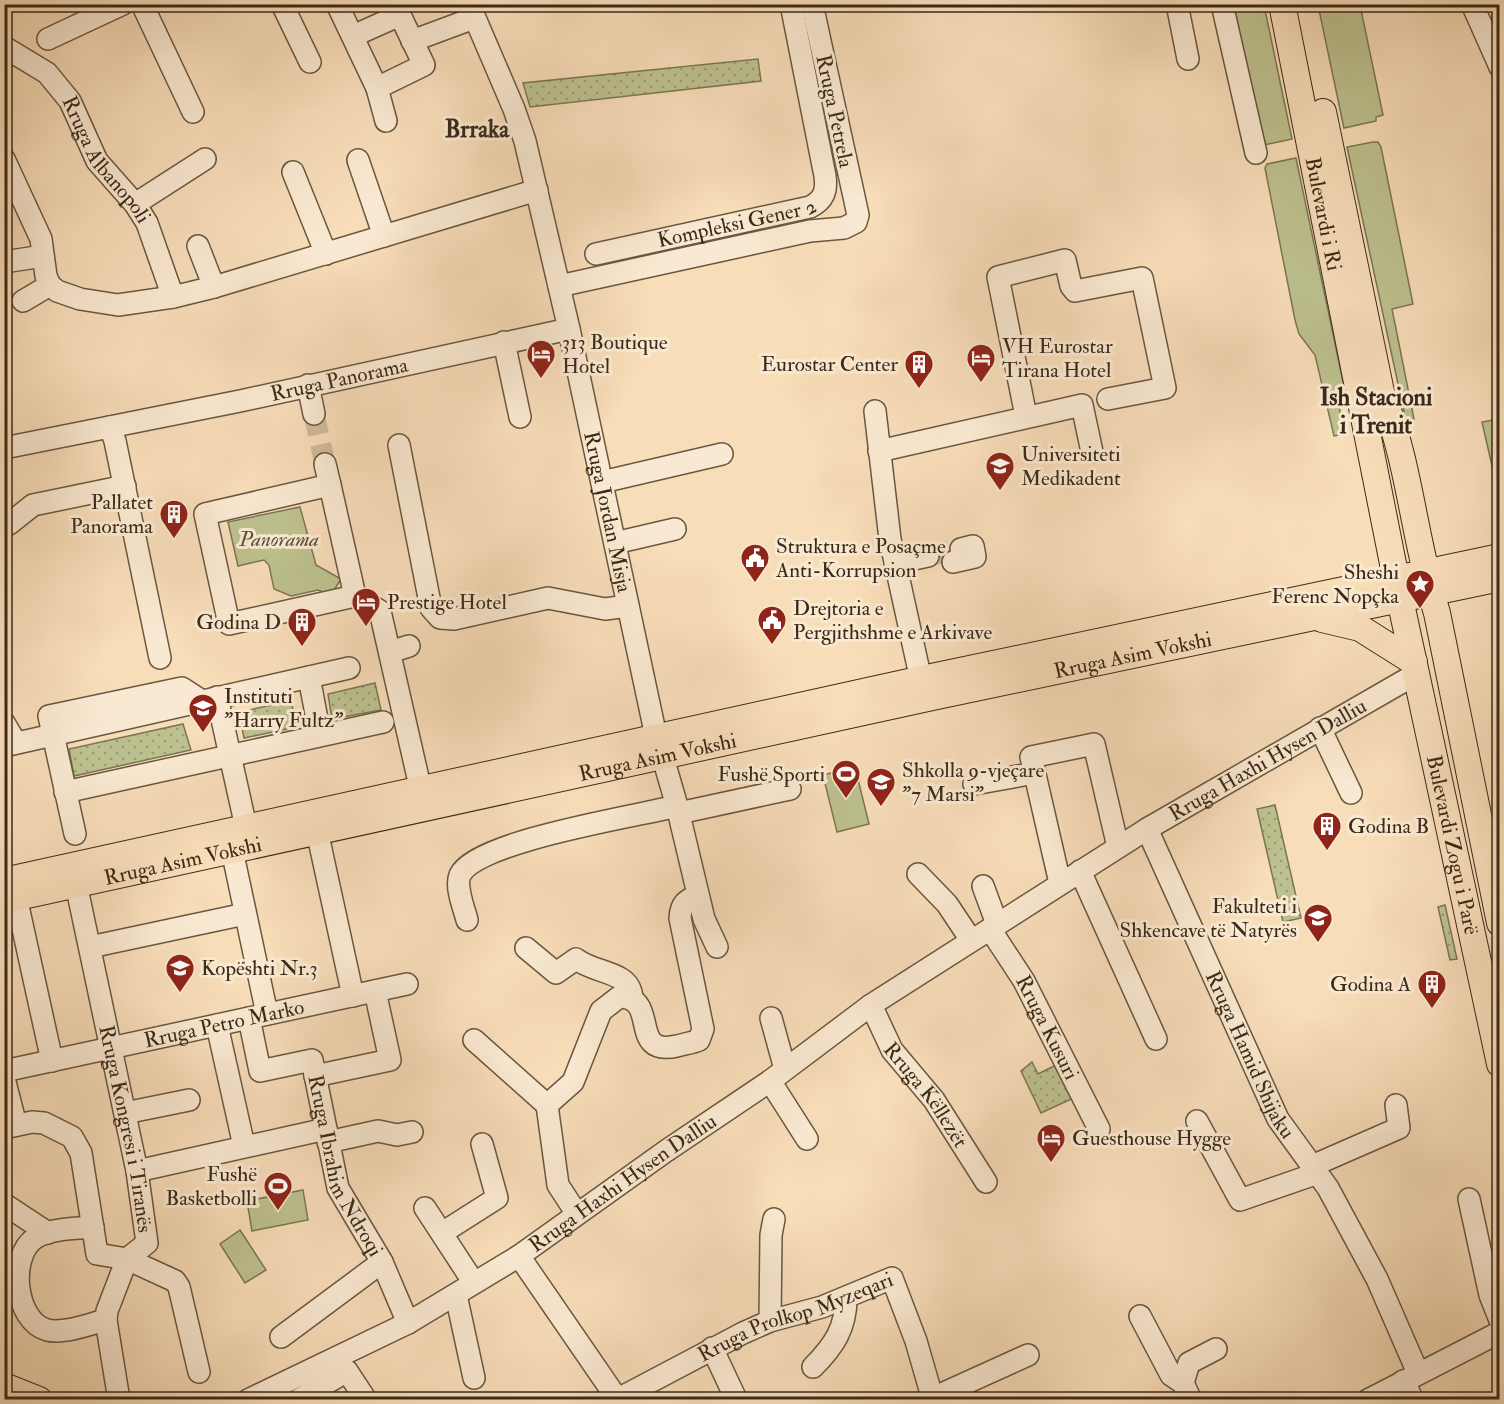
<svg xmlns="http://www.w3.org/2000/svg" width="1504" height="1404" viewBox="0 0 1504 1404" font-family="'IM FELL Double Pica',serif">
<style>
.grass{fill:url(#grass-dots);stroke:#7c7654;stroke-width:1.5}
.park{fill:#bdc18f;stroke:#7c7654;stroke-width:1.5}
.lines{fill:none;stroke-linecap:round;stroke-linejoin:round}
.minor-tunnel{stroke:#d2b999;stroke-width:21;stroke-dasharray:21 10;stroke-linecap:butt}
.minor-casing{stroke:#6a5740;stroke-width:24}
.major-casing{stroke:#3b2a18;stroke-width:28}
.minor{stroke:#fae9d2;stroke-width:21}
.major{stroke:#f8ddb9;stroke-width:26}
.labels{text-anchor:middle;stroke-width:6;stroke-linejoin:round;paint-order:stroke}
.street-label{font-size:21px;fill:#3b2a18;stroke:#fae9d2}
.poi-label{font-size:21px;fill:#3b2a18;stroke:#fae9d2;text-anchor:start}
.park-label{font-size:21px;font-style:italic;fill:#5c5036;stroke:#fae9d2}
.quarter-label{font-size:24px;font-weight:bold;fill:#3b2a18;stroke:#fae9d2}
</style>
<defs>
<pattern id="grass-dots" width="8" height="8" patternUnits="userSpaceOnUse" patternTransform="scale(1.5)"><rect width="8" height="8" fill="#bdc18f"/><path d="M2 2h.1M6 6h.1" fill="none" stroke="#9b9d74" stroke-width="1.8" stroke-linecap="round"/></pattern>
</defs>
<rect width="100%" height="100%" fill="#f8ddb9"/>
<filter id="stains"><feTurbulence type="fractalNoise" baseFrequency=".00333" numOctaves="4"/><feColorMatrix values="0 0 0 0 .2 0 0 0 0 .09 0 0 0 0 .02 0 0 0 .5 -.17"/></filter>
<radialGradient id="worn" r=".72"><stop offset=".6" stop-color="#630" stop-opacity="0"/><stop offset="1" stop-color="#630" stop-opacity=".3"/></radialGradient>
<path class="grass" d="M758 59 761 81 530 107 523 83Z
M375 683 381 710 332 719 328 694Z
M291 701 297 727 244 738 239 712Z
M183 724 191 750 74 776 69 749Z
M1275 805 1301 918 1283 922 1257 809Z
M1445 905 1457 959 1450 960 1438 907Z
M1032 1062 1038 1074 1060 1063 1078 1096 1041 1113 1021 1071Z"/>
<path class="park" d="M1229 5H1264L1292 139 1259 146Z
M1318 5H1360L1383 115 1376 117V121L1344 128Z
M1373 142H1378L1381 147 1413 304 1392 309 1414 419 1406 421 1347 147Z
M1296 158 1346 396 1337 398 1345 434 1334 436 1315 355 1299 334 1295 320 1265 168 1267 164Z
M1499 419V478L1495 479 1482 422Z
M300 507 316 565 341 579 331 595 318 590 291 596 274 589 269 565 264 560 238 566 228 522Z
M855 767 869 824 837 832 823 775Z
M303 1190 308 1220 252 1231 247 1201Z
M240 1230 266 1270 245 1283 220 1244Z"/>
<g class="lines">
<path class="minor-tunnel" d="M314 414 325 464
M928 556 961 549"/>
<g class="minor-casing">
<g id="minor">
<path d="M142 4 193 112"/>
<path d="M282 4 310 62"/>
<path d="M337 4 377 88"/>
<path id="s1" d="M469 4 514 109 525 141 569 329 654 727 677 806 704 919 717 947"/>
<path d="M1177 4 1188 59"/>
<path d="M1222 4 1256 153"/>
<path d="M1472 4 1500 67"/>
<path d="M353 36 400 15 424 65 377 88 386 121"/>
<path d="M48 39 123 4"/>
<path d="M412 41 474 18"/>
<path id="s2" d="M4 47 47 73 70 101 97 161 135 204 147 223 173 297"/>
<path d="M4 159 41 239 46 276 50 285 57 291 80 299 118 305 173 297 214 287 537 190"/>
<path d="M358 160 384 236"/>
<path d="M293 172 326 254"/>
<path d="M135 204 205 159"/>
<path d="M198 246 214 287"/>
<path id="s3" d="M596 254 810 207C824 200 827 191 825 176L791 4"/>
<path d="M4 262 43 256"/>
<path d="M559 286 810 231 844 228 856 222 858 215 812 4"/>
<path d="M23 301 50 285"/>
<path d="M504 342 520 417"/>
<path d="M308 385 314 414"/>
<path d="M875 411 890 539 921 680"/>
<path d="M1026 416 998 277 1065 260 1071 286 1075 291 1142 278 1165 388 1108 399"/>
<path d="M110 427 115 441 160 658"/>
<path d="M399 445 431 608 440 618 454 619 548 598 605 609 628 606"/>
<path id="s4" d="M4 448 240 401 569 329"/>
<path d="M879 451 1082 405 1092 452"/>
<path d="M325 464 330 485"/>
<path d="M602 482 722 454"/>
<path d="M9 524 33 505 125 486"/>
<path d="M615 543 675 529"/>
<path d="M953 562 975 557 973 546 961 549"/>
<path d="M895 563 928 556"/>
<path d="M355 596 330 485 205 514 229 624 355 596 380 611 424 804"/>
<path d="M390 652 409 646"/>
<path d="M309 677 320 735"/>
<path d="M217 697 246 827"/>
<path d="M4 723 16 743"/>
<path d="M1320 728 1351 793"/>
<path d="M4 746 349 668"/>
<path d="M974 784 1035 773"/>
<path d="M65 792 383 722"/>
<path d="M679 813 790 789"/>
<path id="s5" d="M1147 829 1278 1119 1328 1188 1377 1279 1418 1373"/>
<path d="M317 831 353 996"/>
<path d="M75 834 49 716 182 688 202 701"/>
<path d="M232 850 267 1014"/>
<path d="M1080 871 1156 1039"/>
<path d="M918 874 947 904 971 940"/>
<path d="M1060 883 1031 757 1094 744 1118 847"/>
<path id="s6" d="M76 884 137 1171 147 1243 127 1259 107 1311 106 1320 119 1400"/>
<path d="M983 886 997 924"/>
<path d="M16 897 52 1061"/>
<path d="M467 920C464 908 455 887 460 875 476 841 637 816 677 806"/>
<path id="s7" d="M990 929 1024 981 1099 1129"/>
<path d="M90 947 245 914"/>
<path d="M526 948 556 973 576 959C597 975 631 970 632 999"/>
<path id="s8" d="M871 1005 892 1050 934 1100 986 1182"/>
<path id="s9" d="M249 1018 260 1071 312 1060 338 1188 382 1262 408 1323"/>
<path d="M771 1018 785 1069"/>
<path d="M217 1025 244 1146"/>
<path d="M474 1040 547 1105"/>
<path id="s10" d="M4 1071 407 984"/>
<path d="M315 1076 390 1060 375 991"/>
<path d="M4 1078 16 1125"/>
<path d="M770 1081 807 1139"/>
<path d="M125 1113 189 1100"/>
<path d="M1197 1121 1240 1200 1318 1173"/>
<path d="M4 1128 32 1122 44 1123 72 1137 81 1153 97 1254 127 1259 175 1281 179 1287 199 1372"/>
<path d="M328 1142 378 1131 397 1135 412 1132"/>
<path d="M1312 1166 1399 1128 1396 1105"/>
<path d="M137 1171 326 1129"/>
<path d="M1469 1199 1490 1295 1500 1320"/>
<path d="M4 1204 48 1233"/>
<path d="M425 1208 474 1283"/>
<path d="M577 1214 558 1185 547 1105 573 1082 601 1011 619 997C661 997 627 1057 677 1046 684 1044 692 1043 699 1040L703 1029 680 918C681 904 685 901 698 895"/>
<path d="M93 1227C76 1229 50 1228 35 1238 8 1257 15 1321 47 1330 65 1334 89 1324 106 1320"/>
<path d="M442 1233 497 1198 482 1144"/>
<path d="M519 1256 618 1400"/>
<path d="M456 1295 474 1378"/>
<path d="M1140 1316 1171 1375 1183 1383 1189 1363 1216 1349"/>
<path d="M770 1321 771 1235 774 1219"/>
<path d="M281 1337 382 1262"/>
<path d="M712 1348 736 1399"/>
<path d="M813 1367C834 1346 846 1328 846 1298"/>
<path d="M1403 1381 1413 1400"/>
<path d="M1183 1383 1191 1400"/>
<path d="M933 1398 1028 1355"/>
<path id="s11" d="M618 1399 743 1333 770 1321 822 1307 892 1278 916 1341 933 1400"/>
<path id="s12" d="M248 1400 408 1323 519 1256 666 1151 770 1081 871 1005 1147 829 1416 674"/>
<path d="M298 1400 347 1371 366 1400"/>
<path d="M1368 1400 1500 1332"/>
</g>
</g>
<g class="major-casing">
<g id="major">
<path id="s13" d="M1282 4 1400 599 1500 1064"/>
<path d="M1323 112 1381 392C1410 462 1414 541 1437 613L1500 923"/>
<path d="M1322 619 1360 628 1414 662"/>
<path d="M4 881 927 678 1500 557"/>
<path id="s14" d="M4 900 932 697 1500 578"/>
<path d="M4 1386 39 1400"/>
</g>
</g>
<use href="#minor" class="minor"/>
<use href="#major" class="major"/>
</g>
<defs>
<g id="hotel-pin" transform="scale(1.5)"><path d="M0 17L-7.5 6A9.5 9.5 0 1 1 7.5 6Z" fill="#8f2418" stroke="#fae9d2"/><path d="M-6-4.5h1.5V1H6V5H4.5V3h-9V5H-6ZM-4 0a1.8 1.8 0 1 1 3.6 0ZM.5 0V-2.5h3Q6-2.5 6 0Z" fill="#fff"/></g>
<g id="building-pin" transform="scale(1.5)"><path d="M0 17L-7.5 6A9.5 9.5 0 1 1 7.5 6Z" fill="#8f2418" stroke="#fae9d2"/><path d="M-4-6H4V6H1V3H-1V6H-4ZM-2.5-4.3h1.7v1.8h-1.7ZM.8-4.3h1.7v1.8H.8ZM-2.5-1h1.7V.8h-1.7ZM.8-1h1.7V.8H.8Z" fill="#fff"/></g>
<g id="university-pin" transform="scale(1.5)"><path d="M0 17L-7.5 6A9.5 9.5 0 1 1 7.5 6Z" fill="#8f2418" stroke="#fae9d2"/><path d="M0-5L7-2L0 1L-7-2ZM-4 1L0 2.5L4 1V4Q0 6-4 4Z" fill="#fff"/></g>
<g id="civic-pin" transform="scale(1.5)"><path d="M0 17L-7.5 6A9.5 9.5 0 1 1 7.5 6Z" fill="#8f2418" stroke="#fae9d2"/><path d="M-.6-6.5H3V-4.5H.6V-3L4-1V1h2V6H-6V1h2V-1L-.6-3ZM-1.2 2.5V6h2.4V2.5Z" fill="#fff"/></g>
<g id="sight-pin" transform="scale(1.5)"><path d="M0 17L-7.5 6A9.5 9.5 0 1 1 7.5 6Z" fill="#8f2418" stroke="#fae9d2"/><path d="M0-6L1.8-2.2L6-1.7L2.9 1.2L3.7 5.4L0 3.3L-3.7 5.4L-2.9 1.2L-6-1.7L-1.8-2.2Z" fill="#fff"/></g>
<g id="stadium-pin" transform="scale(1.5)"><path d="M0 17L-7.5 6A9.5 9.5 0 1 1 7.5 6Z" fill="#8f2418" stroke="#fae9d2"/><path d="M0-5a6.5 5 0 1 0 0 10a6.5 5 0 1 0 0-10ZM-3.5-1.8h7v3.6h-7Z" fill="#fff"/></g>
<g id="school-pin" transform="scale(1.5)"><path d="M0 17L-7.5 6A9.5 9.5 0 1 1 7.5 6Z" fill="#8f2418" stroke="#fae9d2"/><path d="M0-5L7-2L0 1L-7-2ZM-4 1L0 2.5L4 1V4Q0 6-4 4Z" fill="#fff"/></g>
</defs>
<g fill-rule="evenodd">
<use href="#hotel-pin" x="541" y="354"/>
<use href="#hotel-pin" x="981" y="358"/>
<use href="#building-pin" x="919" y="364"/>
<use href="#university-pin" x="1000" y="466"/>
<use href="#building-pin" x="174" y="514"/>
<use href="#civic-pin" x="755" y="558"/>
<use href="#sight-pin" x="1420" y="584"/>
<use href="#hotel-pin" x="366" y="602"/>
<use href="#civic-pin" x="772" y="620"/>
<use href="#building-pin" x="302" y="622"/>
<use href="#university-pin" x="203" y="708"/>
<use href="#stadium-pin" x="846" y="774"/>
<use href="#school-pin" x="881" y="782"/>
<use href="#building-pin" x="1327" y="826"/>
<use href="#university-pin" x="1318" y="918"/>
<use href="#school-pin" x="180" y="968"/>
<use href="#building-pin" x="1432" y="984"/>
<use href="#hotel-pin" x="1051" y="1138"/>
<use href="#stadium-pin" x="278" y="1186"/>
</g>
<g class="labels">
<g class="street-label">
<text transform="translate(835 111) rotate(78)" y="7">Rruga Petrela</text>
<text dy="7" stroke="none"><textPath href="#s2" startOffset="156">Rruga Albanopoli</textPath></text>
<text dy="7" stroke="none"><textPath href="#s13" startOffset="214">Bulevardi i Ri</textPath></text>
<text dy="7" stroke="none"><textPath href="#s3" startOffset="144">Kompleksi Gener 2</textPath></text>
<text dy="7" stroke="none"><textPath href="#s4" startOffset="342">Rruga Panorama</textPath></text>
<text dy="7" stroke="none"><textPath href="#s1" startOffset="528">Rruga Jordan Misja</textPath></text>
<text dy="7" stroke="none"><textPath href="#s14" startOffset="1155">Rruga Asim Vokshi</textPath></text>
<text dy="7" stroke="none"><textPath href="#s14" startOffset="669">Rruga Asim Vokshi</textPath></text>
<text dy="7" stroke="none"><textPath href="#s12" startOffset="1206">Rruga Haxhi Hysen Dalliu</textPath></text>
<text dy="7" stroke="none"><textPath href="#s13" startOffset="858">Bulevardi Zogu i Parë</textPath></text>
<text dy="7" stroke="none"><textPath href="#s14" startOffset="183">Rruga Asim Vokshi</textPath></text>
<text dy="7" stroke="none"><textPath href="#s10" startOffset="225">Rruga Petro Marko</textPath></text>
<text dy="7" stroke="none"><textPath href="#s7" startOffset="114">Rruga Kusuri</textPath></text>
<text dy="7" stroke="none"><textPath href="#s5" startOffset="248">Rruga Hamid Shijaku</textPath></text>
<text dy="7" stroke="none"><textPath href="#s8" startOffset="106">Rruga Këllezët</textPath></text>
<text dy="7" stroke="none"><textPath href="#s6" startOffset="250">Rruga Kongresi i Tiranës</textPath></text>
<text dy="7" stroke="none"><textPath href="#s9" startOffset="219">Rruga Ibrahim Ndroqi</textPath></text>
<text dy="7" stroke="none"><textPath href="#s12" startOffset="434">Rruga Haxhi Hysen Dalliu</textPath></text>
<text dy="7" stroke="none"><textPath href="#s11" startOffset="196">Rruga Prolkop Myzeqari</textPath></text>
</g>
<g class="poi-label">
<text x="562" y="349">313 Boutique<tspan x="562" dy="24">Hotel</tspan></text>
<text x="1002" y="353">VH Eurostar<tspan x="1002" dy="24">Tirana Hotel</tspan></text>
<text x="898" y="371" text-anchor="end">Eurostar Center</text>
<text x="1021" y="461">Universiteti<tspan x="1021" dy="24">Medikadent</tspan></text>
<text x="153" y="509" text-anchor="end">Pallatet<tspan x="153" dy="24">Panorama</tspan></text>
<text x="776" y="553">Struktura e Posaçme<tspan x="776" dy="24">Anti-Korrupsion</tspan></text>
<text x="1399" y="579" text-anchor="end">Sheshi<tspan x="1399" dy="24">Ferenc Nopçka</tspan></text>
<text x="387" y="609">Prestige Hotel</text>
<text x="793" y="615">Drejtoria e<tspan x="793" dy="24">Pergjithshme e Arkivave</tspan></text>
<text x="281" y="629" text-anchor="end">Godina D</text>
<text x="224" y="703">Instituti<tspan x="224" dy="24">"Harry Fultz"</tspan></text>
<text x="902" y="777">Shkolla 9-vjeçare<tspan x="902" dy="24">"7 Marsi"</tspan></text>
<text x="825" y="781" text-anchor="end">Fushë Sporti</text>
<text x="1348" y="833">Godina B</text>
<text x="1297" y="913" text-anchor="end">Fakulteti i<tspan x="1297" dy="24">Shkencave të Natyrës</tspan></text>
<text x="201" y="975">Kopështi Nr.3</text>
<text x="1411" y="991" text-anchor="end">Godina A</text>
<text x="1072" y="1145">Guesthouse Hygge</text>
<text x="257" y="1181" text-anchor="end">Fushë<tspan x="257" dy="24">Basketbolli</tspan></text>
</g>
<g class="park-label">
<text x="279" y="546">Panorama</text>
</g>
<g class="quarter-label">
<text x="477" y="137">Brraka</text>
<text x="1376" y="405">Ish Stacioni<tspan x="1376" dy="28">i Trenit</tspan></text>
</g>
</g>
<rect width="1504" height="1404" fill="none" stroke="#f8ddb9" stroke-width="24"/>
<rect x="6" y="6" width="1492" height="1392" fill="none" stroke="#3b2a18" stroke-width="3"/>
<rect x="12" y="12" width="1480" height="1380" fill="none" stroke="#3b2a18" stroke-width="1.5"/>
<rect width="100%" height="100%" filter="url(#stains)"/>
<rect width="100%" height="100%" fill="url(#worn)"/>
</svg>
